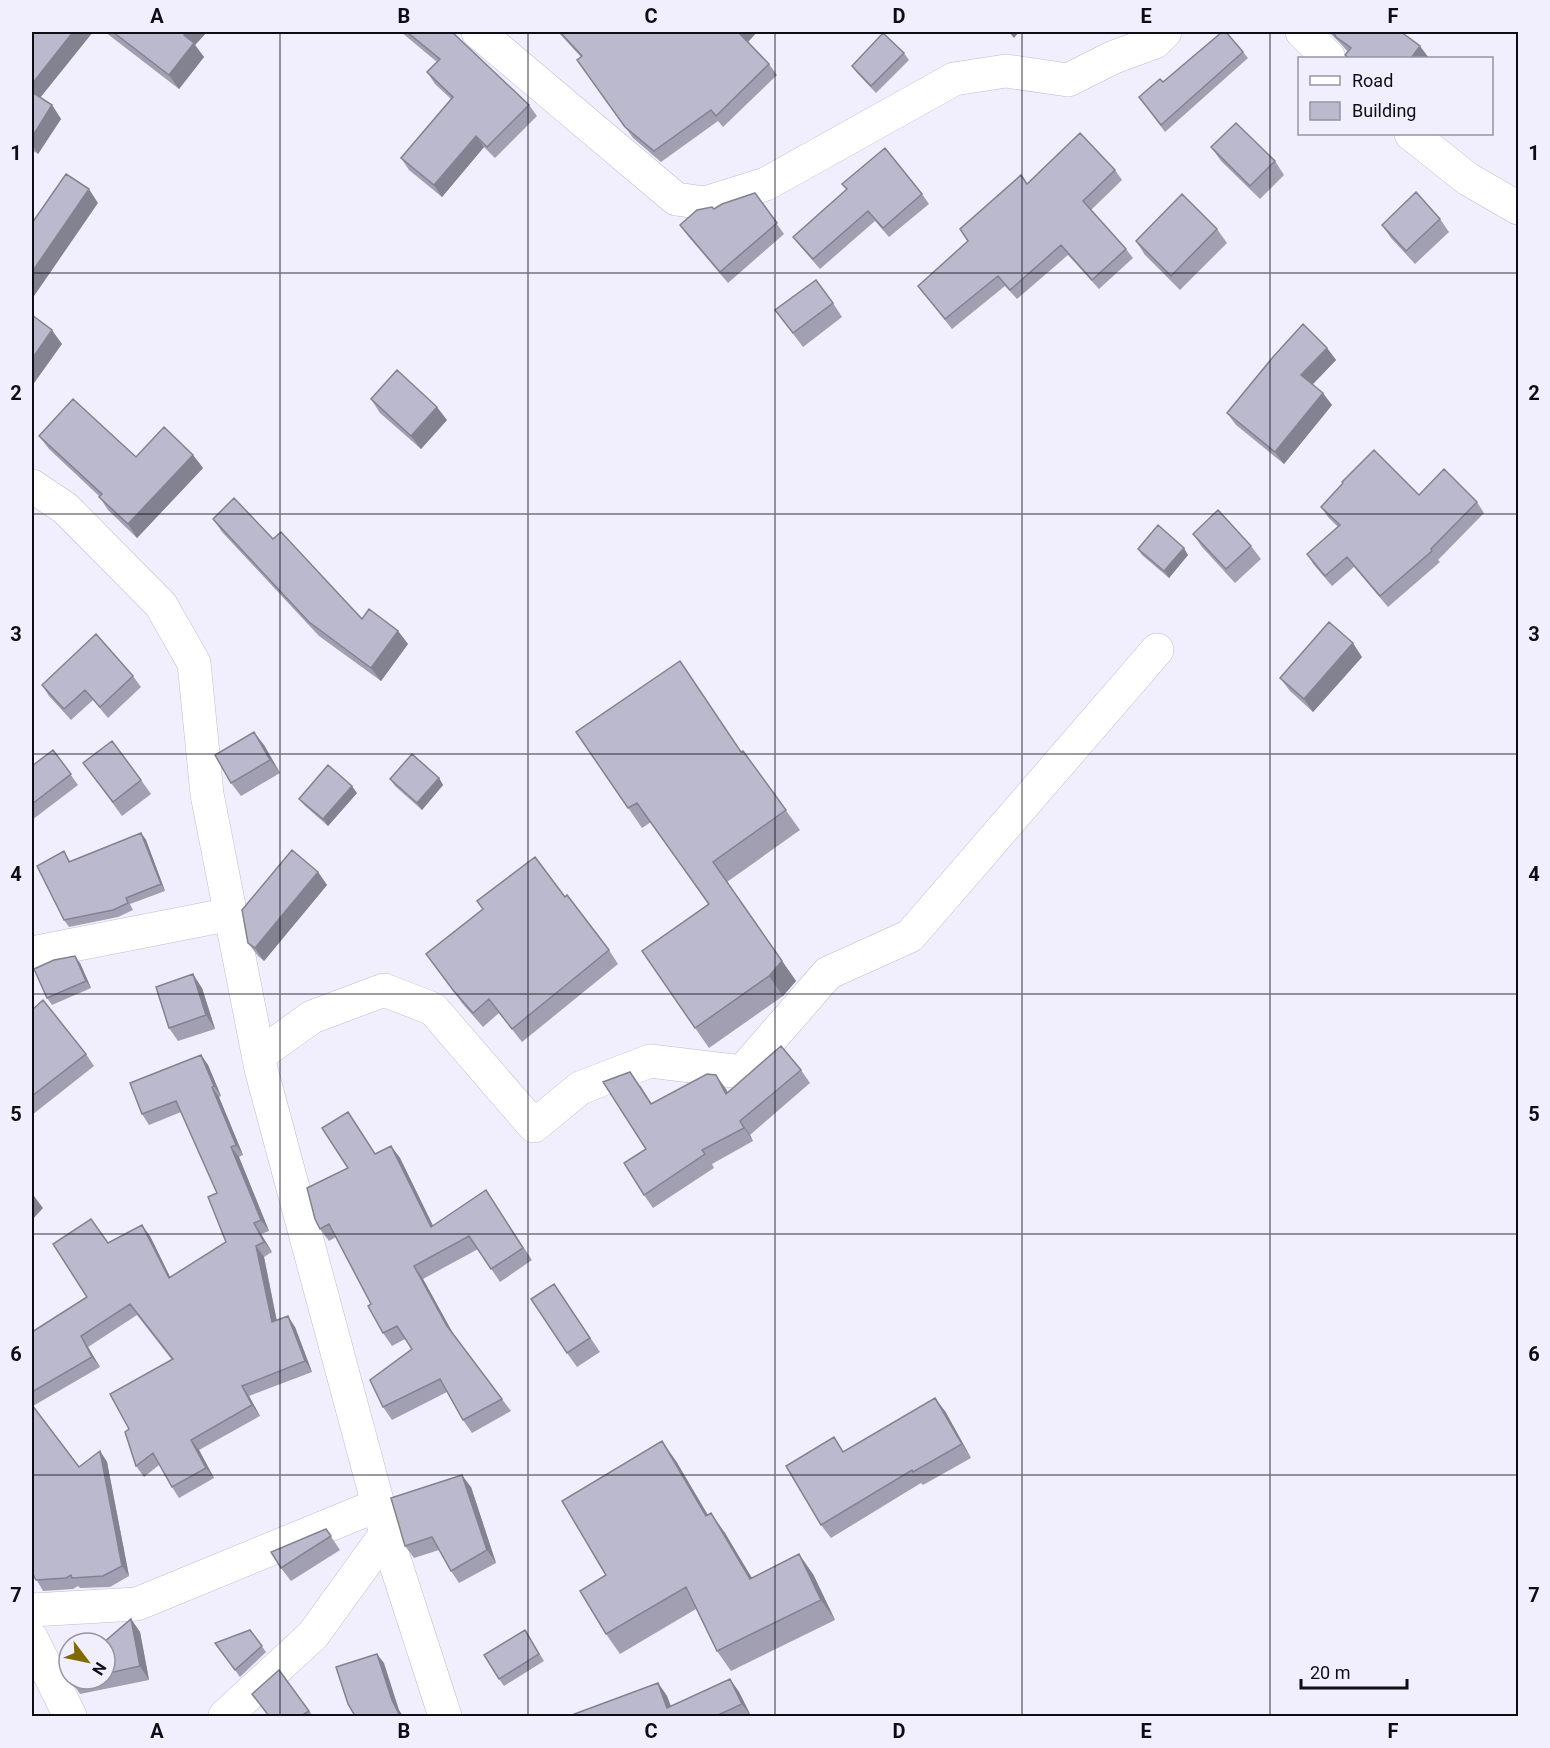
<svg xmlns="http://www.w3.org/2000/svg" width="1550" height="1748" viewBox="0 0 1550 1748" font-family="Roboto,sans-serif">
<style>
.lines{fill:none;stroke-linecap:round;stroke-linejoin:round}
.minor-casing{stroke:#bfbcd2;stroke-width:34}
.major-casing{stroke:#bfbcd2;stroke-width:34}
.minor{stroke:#fff;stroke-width:33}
.major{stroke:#fff;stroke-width:33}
.wall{fill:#a19fb1}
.shaded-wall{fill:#838290}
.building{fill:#bbb9ce;stroke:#838290;stroke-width:1.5}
.grid{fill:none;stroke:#0e0d15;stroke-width:1.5;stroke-opacity:0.55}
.neatline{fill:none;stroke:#0e0d15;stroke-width:2}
.grid-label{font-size:20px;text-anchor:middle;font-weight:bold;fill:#0e0d15}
</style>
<rect width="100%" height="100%" fill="#f1effd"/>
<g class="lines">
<g class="minor-casing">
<path id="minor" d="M478 32 676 199 705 203 766 184 954 79 1006 71 1068 80 1114 57 1155 42 1165 32
M1302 32 1329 58
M1411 134 1468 179 1518 208
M32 953 231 914
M259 1055 312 1017 384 990 433 1009 534 1126 580 1088 650 1061 742 1072 828 973 910 936 1157 650
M32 1610 137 1604 378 1505
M32 1639 70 1716
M225 1716 313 1635 386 1534"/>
</g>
<g class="major-casing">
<path id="major" d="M32 486 65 508 161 605 194 663 207 794 261 1069 386 1534 445 1716"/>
</g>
<use href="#minor" class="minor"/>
<use href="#major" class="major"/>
</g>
<path class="wall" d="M32 32 40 98 52 105 61 119 38 154 32 150Z
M105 32H207L195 45 204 57 179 89Z
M401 32H452L529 105 537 116 495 158 484 147 442 197 409 170 401 158 451 99 435 84 427 72 437 62Z
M558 32H757L748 42 769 64 777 75 723 127 718 121 661 162 633 138 577 60 581 57Z
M1329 32H1401L1429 58H1347L1345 55 1348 52 1340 43Z
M1243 52 1248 58 1165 132 1139 97Z
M904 53 909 60 876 93 857 73 852 66Z
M1211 147 1275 161 1284 175 1260 199 1221 161Z
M1115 170 1122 180 1091 210 1126 249 1133 258 1099 289 1068 255 1017 299 1005 286 952 329 918 286 968 241 1027 184Z
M842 184 922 194 929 204 889 237 875 221 820 269 800 246 793 237 847 190Z
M755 193 784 234 728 283 688 236 680 225 714 209Z
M1440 219 1449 232 1415 264 1391 238 1382 225Z
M1217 229 1227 243 1180 290 1145 255 1136 241Z
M833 303 842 317 803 347 775 310Z
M1327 348 1336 360 1313 384 1332 405 1284 464 1236 425 1227 413Z
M371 399 447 420 421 449 380 413Z
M39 436 136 457 193 455 203 468 137 538 108 510 99 496 49 449Z
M1419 495 1477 502 1484 513 1438 560 1440 562 1388 607 1354 567 1332 586 1314 565 1307 554 1338 527 1328 517 1321 507Z
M213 519 273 539 362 619 398 631 408 644 381 681 319 636 222 532Z
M1193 534 1251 546 1261 559 1235 583 1202 547Z
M1138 549 1188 555 1169 578 1142 555Z
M1362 657 1313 712 1290 691 1280 678Z
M133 676 141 687 108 718 93 700 71 720 49 696 42 685Z
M576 732 742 752 743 751 800 830 727 882 796 981 783 996 709 1048 642 951 708 904 651 822 642 828Z
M264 745 280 773 241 796 231 783Z
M53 750 78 785 32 820V766Z
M83 763 141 780 151 794 122 816Z
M439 778 443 785 422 810 395 786 390 779Z
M357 793 328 826 304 805 299 799Z
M141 833 146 840 165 891 130 904 133 910 118 917 69 927 64 920V851L70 861Z
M318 872 327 885 264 961 258 956 248 943Z
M565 897 609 950 618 964 522 1042 499 1013 483 1027 462 1003 426 954Z
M80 963 91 988 52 1005 47 998Z
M202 988 215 1029 178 1041 169 1028Z
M32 1010 86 1054 94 1066 32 1115Z
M201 1055 208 1065 221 1096 219 1097 243 1155 239 1157 269 1231 261 1234 272 1252 264 1257 277 1321 295 1327 312 1372 249 1396 260 1416 199 1450 214 1478 179 1498 172 1487 159 1465 144 1477 136 1466 129 1429 172 1360 137 1315 88 1347 100 1367 33 1406 79 1467 100 1451 107 1462 129 1576 110 1587 80 1588 78 1586 73 1589 43 1591 32 1572V1332L87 1297 108 1243 150 1236 170 1277 226 1242 217 1193 181 1112 149 1125 142 1114Z
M801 1070 810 1083 750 1135 753 1141 712 1164 714 1168 653 1208 644 1195 646 1149 640 1085 652 1104 726 1089 727 1092Z
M357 1125 375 1154 391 1146 400 1158 433 1226 486 1190 532 1260 500 1282 478 1249 423 1279 454 1335 511 1411 472 1433 463 1420 447 1392 392 1420 383 1407 412 1349 405 1339 392 1346 383 1333 371 1304 336 1237 329 1241 320 1229 348 1168Z
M554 1284 600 1352 577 1367 567 1353Z
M945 1411 971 1458 923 1485 921 1483 831 1538 821 1525 844 1451Z
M676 1461 708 1515 725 1533 751 1578 813 1574 835 1620 731 1671 717 1651 696 1609 620 1654 606 1634V1575Z
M471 1487 496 1563 459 1583 451 1571 439 1550 414 1558 405 1546Z
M326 1529 340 1550 291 1581 281 1568Z
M131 1619 140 1632 149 1680 80 1694 70 1679H105V1643Z
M250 1630 266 1652 240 1677 215 1643Z
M525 1630 544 1661 504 1686 499 1679Z
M279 1670 313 1716H268Z
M730 1679 739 1692 751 1716H569L658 1683 667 1696 671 1706Z"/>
<path class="shaded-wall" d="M73 32H93L36 103 32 96V84Z
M186 32H207L195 45 204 57 179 89 169 75 184 35Z
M740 32H757L746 44 739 33Z
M1009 32H1019L1014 38Z
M1420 46 1429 58H1411Z
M52 105 61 119 38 154 32 144V137Z
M476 136 484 147 442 197 434 185Z
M89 189 98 203 32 299V272Z
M52 330 62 344 32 386V359Z
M1327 348 1336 360 1310 387 1301 375Z
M1323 393 1332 405 1284 464 1275 452Z
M437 407 447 420 421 449 411 436Z
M193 455 203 468 137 538 128 524Z
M1184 548 1188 555 1169 578 1164 571Z
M398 631 408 644 381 681 371 668Z
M1353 643 1362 657 1313 712 1304 699Z
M254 732 264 745 280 773 270 760Z
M439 778 443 785 422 810 417 803Z
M352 786 357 793 328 826 323 819Z
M141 833 146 840 165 891 161 884Z
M318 872 327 885 264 961 255 948Z
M727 882 796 981 783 996 769 976Z
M75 956 80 963 91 988 86 981Z
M193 974 202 988 215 1029 206 1015Z
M201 1055 208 1065 221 1096 214 1086Z
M716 1075 726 1089 735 1107 726 1094Z
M212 1087 219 1097 243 1155 236 1145Z
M740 1121 750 1135 753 1141 744 1128Z
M391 1146 400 1158 440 1240 431 1227Z
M231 1147 239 1157 269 1231 261 1220Z
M34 1196 43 1208 32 1220V1199Z
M254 1223 261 1234 272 1252 264 1242Z
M142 1225 150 1236 176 1289 169 1278Z
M256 1246 264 1257 279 1333 272 1322Z
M414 1266 423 1279 456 1339 447 1326Z
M288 1316 295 1327 312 1372 305 1361Z
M81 1336 88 1347 100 1367 92 1357Z
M242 1386 249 1396 260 1416 252 1405Z
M935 1398 945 1411 971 1458 962 1444Z
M191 1440 199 1450 214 1478 206 1468Z
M662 1441 676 1461 720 1536 706 1516Z
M100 1451 107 1462 129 1576 122 1566Z
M462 1475 471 1487 496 1563 487 1550Z
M711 1513 725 1533 764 1598 750 1579Z
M799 1554 813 1574 835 1620 821 1600Z
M131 1619 140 1632 149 1680 140 1666Z
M377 1654 384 1663 399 1710 403 1716H400L392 1700Z
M730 1679 739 1692 751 1716 742 1704Z
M658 1683 667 1696 674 1716 667 1708Z"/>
<path class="building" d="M32 32H73L32 84Z
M113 32H186L184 35 194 43 169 75Z
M407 32H452L529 105 487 147 476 136 434 185 401 158 453 97 427 72 440 59Z
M560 32H740L739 33 769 64 716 116 711 110 654 151 625 127 577 60 582 56Z
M1222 32H1226L1243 52 1161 125 1139 97 1160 79 1163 82Z
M1333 32H1401L1420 46 1411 58H1349L1345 55 1351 48 1336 37Z
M883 33 904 53 871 86 852 66Z
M32 92 52 105 32 137Z
M1236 123 1275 161 1250 186 1211 147Z
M1080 133 1115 170 1083 201 1126 249 1092 280 1061 245 1010 290 998 276 945 319 918 286 968 241 960 229 1021 175 1027 184Z
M885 148 922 194 883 228 868 211 813 259 793 237 847 189 842 184Z
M66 174 89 189 32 272V223Z
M1416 192 1440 219 1406 251 1382 225Z
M755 193 777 223 720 272 680 225 697 210 712 207 714 209 722 204Z
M1182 194 1217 229 1171 276 1136 241Z
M816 280 833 303 793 333 775 310Z
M32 315 52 330 32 359Z
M1303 324 1327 348 1301 375 1323 393 1275 452 1227 413 1273 357Z
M397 370 437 407 411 436 371 399Z
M73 399 136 457 164 427 193 455 128 524 99 497 102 494 39 436Z
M1374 450 1419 495 1444 469 1477 502 1431 549 1432 551 1380 596 1347 557 1325 576 1307 554 1340 525 1321 507 1343 483 1342 482Z
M234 498 273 539 281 532 362 619 369 609 398 631 371 668 309 622 213 519Z
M1218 510 1251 546 1226 569 1193 534Z
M1158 525 1184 548 1164 571 1138 549Z
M1329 622 1353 643 1304 699 1280 678Z
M96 634 133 676 100 707 85 690 64 709 42 685Z
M680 661 741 752 743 751 786 810 713 862 782 961 769 976 695 1028 642 951 709 904 637 803 628 808 576 732Z
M254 732 270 760 231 783 215 755Z
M112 741 141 780 113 802 83 763Z
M53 750 71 774 32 804V766Z
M412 754 439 778 417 803 390 779Z
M328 765 352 786 323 819 299 799Z
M141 833 161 884 126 898 128 903 113 910 64 920 37 866 64 851 69 862Z
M292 850 318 872 255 948 248 943 242 910Z
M535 857 565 897 567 895 609 950 512 1029 489 999 473 1013 453 990 426 954 483 909 477 901Z
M75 956 86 981 47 998 34 969 54 960Z
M193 974 206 1015 169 1028 156 987Z
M43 1000 86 1054 32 1096V1010Z
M781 1046 801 1070 740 1121 744 1128 702 1150 705 1154 644 1195 624 1163 646 1149 603 1082 630 1072 651 1104 707 1074 716 1075 726 1094Z
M201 1055 214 1086 212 1087 236 1145 231 1147 261 1220 254 1223 264 1242 256 1246 272 1322 288 1316 305 1361 242 1386 252 1405 191 1440 206 1468 172 1487 153 1453 136 1466 125 1432 129 1429 110 1394 173 1359 130 1304 81 1336 92 1357 32 1392V1332L87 1297 53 1244 91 1219 108 1243 142 1225 169 1278 226 1242 208 1197 217 1193 176 1101 142 1114 130 1083Z
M348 1112 375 1154 391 1146 431 1227 486 1190 523 1248 491 1269 469 1236 414 1266 447 1326 502 1399 463 1420 440 1379 383 1407 370 1380 412 1349 397 1326 383 1333 368 1306 371 1304 329 1224 320 1229 315 1219 307 1188 348 1168 322 1128Z
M554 1284 590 1338 567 1353 531 1299Z
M935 1398 962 1444 913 1472 912 1470 821 1525 786 1466 834 1437 843 1452Z
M32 1405 79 1467 100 1451 122 1566 103 1576 72 1578 71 1575 66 1578 36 1580 32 1572Z
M662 1441 706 1516 711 1513 750 1579 799 1554 821 1600 717 1651 686 1587 606 1634 580 1591 606 1575 562 1501Z
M462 1475 487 1550 451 1571 432 1537 405 1546 391 1498Z
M326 1529 331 1536 281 1568 271 1552Z
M131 1619 140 1666 105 1674V1643H103Z
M250 1630 262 1646 235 1670 215 1643Z
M525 1630 539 1654 499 1679 484 1655Z
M377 1654 392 1700 400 1716H355L348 1704 336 1667Z
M279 1670 309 1711 301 1716H269L252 1694Z
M730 1679 742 1704 716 1716H569L658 1683 667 1708Z"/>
<path class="grid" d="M280 32V1716M528 32V1716M775 32V1716M1022 32V1716M1270 32V1716M32 273H1518M32 514H1518M32 754H1518M32 994H1518M32 1234H1518M32 1475H1518"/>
<rect width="1550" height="1748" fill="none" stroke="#f1effd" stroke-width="66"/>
<rect x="1298" y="57" width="195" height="78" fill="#f1effd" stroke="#9695a0" stroke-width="1.5"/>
<rect x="1310" y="76" width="30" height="9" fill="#ffffff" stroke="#9695a0" stroke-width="1.5"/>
<text x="1352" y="87" font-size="18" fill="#0e0d15">Road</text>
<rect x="1310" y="102" width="30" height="18" fill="#bbb9ce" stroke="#9695a0" stroke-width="1.5"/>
<text x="1352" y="117" font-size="18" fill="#0e0d15">Building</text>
<g transform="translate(87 1661) rotate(122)"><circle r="28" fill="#f1effd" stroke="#9695a0" stroke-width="1.5"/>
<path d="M0-4.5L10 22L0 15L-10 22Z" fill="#806a03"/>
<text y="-9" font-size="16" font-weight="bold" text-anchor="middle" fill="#0e0d15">N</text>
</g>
<path d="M1301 1679v9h106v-9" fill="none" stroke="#0e0d15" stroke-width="3"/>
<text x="1310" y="1679" font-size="18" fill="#0e0d15" stroke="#f1effd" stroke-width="4.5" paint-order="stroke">20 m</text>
<rect x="33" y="33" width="1484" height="1682" class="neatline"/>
<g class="grid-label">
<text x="157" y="23">A</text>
<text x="404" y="23">B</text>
<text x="651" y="23">C</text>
<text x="899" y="23">D</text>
<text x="1146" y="23">E</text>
<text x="1393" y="23">F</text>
<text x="16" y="160">1</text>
<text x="1534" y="160">1</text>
<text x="16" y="400">2</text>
<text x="1534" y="400">2</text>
<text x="16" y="641">3</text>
<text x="1534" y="641">3</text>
<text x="16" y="881">4</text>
<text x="1534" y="881">4</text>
<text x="16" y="1121">5</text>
<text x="1534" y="1121">5</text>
<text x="16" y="1361">6</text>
<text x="1534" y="1361">6</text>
<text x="16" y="1602">7</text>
<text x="1534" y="1602">7</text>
<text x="157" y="1738">A</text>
<text x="404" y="1738">B</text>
<text x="651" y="1738">C</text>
<text x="899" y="1738">D</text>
<text x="1146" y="1738">E</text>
<text x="1393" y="1738">F</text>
</g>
</svg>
